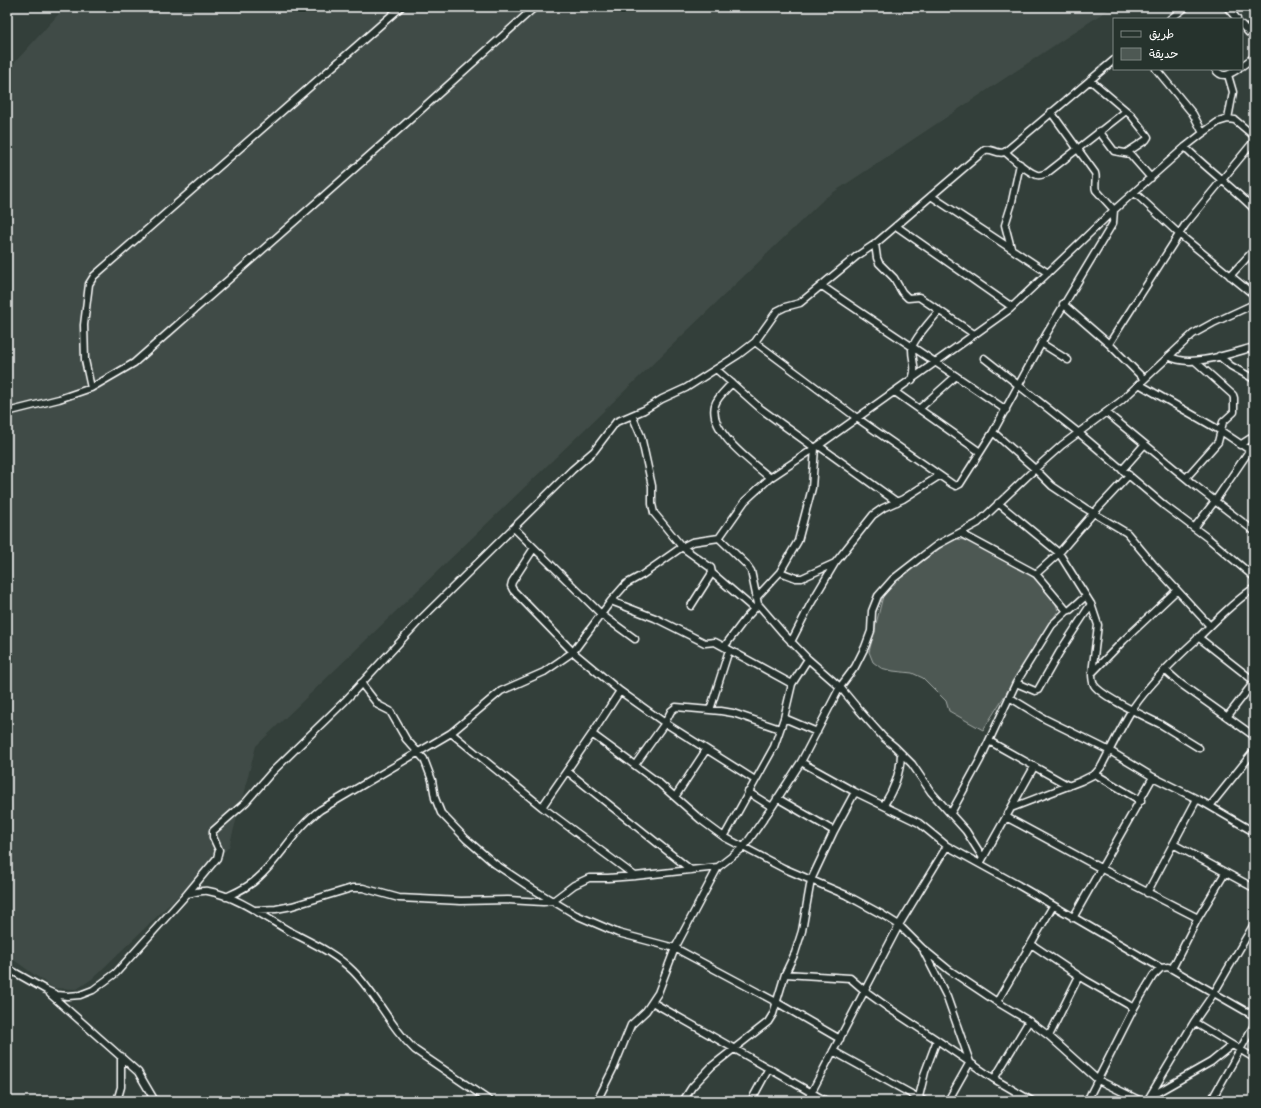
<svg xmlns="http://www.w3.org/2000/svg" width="1261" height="1108" viewBox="0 0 1261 1108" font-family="Mynerve,'Playpen Sans Arabic',sans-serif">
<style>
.built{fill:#404c47}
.green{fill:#4d5853;stroke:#a6aca9}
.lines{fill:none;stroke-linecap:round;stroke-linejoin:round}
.minor-casing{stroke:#fff;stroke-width:9}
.minor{stroke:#26332d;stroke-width:6}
</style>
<rect width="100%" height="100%" fill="#333f3a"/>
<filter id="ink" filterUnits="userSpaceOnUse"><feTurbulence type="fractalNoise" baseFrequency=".025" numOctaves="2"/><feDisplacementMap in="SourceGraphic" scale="8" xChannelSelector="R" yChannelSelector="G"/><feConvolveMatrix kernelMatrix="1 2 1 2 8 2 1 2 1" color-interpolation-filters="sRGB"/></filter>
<g filter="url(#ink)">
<path class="built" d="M65 7H1112L825 198 256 746 229 847 92 979 77 989 53 988 7 955V71Z"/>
<path class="green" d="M953 539C960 539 965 540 971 542 989 549 1036 576 1047 589 1053 596 1056 603 1058 611L983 730 949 711 946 701 923 678 912 673 893 671 881 668 873 662 869 652 883 596 891 584Z"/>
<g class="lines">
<g class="minor-casing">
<path id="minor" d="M1227 7 1237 19
M1170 19 1186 7
M1242 25 1249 33 1254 36
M1242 66 1254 57
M1156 69 1193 114 1203 133
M1215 69C1222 79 1229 75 1238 69
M1090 80 1131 115 1146 134 1148 137 1146 140 1126 153
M1228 119 1233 92 1228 75
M1099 131 1114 151 1130 154 1151 178
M1185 147C1207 169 1232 187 1254 209
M1005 152C1014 159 1025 171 1037 175 1041 176 1043 174 1047 173L1126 111
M1135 193 1179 234 1254 295
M931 196 1048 273
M896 226 1012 307
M875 244 877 258 879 263 894 278 902 292 908 298 919 297 974 334
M1011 248 1005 225 1011 206 1020 164
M1230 276 1254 250
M822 286C883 328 945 368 1006 410
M1063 304 1109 344 1144 379
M755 342 857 418 952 484 956 486 960 484 993 432 1047 333 1113 223 1114 210 1096 190C1094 185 1097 179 1095 173L1051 112
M1041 343 1068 360
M1109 344 1185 225 1254 141
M1169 356C1189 369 1232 353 1254 347
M1219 356 1231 366 1254 379
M984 358 1079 433 1165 506 1209 539 1254 577
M716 369 761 409 815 448 812 488 798 541 780 572 756 598
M912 380C917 365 912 363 912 349 912 341 933 318 939 311
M732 383C727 389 717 397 715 405 708 432 753 463 770 478
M1139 384 1221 431 1254 453
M91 388 85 360 84 325 89 284 94 276 401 7
M895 392 980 452
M919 409 956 376
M7 412 59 399 91 388 134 363 404 125 535 7
M1107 413 1193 484 1254 531
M632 415 641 436 652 486V504L654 513 682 547 711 568 712 573 691 606
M993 432 1035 469 1052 486 1085 508 1127 533 1153 564 1210 626
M1240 445 1254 436
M819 446 897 502
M1122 470 1144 445
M1186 478 1218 442 1223 422 1234 412V398L1233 395 1195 361
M998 503 1059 553 1091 604 1098 625 1092 673C1092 677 1092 681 1094 685 1102 697 1146 717 1160 724 1173 732 1186 740 1199 748
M514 528 602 615 635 639
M1194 528 1215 501 1249 451
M719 538 746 564 751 571 758 604 783 633 808 659 840 687 859 710 883 737 895 747 912 764 931 792 966 831 983 858
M534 548 512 582 511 586 513 590 573 652 620 691 665 723 755 780
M780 572 796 578H802L835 563 873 515 883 508 903 499 939 476
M712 573 754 609
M1036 574 1059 553 1090 517 1129 475
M611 601 655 618 705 643 715 642 792 684
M1067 611 1070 610 1086 596
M1198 637 1254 681
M791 642 810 605 835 563
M724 647 746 618 756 607
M1165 670 1181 684 1254 736
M1092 673 1124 640 1177 590
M361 683 378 705 390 711 406 739 424 759 432 780 435 798 441 813 466 839 495 864 531 888 576 915 618 933 675 948 776 1002 840 1039
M1016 683 1035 691 1038 690 1059 653 1091 604
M1009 697 1045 719 1110 751 1153 777 1201 801 1254 832
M710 710 729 650
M1227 717 1254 682
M784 718 817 732
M451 733 542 807 635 876
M592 734 659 783 701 820 724 837 783 868 846 895 883 915 899 925 922 948 949 970 997 1002 1029 1021 1049 1036 1098 1080 1141 1101
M989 741 1069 786
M801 762 855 792 919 823 947 846 1018 885 1161 968
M635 765 665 723 671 711 676 707 721 711 733 713 780 729
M567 771 691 870
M1095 774 1141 801
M748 792 772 807
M675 797 706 750
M777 798 834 831
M884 805C894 789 901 773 901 753
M1210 806 1254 751
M542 807 592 734 620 691
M1011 808 1081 781 1095 774 1101 767C1111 748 1121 727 1133 708 1151 682 1174 660 1197 639 1215 621 1233 603 1254 588
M951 813 980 760 1016 683 1052 625 1067 611 1036 574 960 533
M1006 817 1102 869 1198 918
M724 837 774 747 784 718 792 684 808 659
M1173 844 1254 888
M982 860 1034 767
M1147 893 1197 799
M187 894C193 893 202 890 208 891 236 896 265 917 289 931 312 943 335 953 353 971 377 995 390 1027 415 1050L490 1101
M226 897C237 892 249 887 258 878 281 858 295 828 320 810L451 733 501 691 544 672 573 652 611 601 626 584 642 575 682 547 692 542 719 538 745 501 770 478 815 448 1010 309 1114 210 1185 147 1203 133 1218 122 1228 119 1235 120 1254 136
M256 910 276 909 292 906 352 888H363L399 898 461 901 508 900 543 902 553 901 574 885 589 878H608L635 876 718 867
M1073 918 1153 777
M1031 944 1085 980 1134 1008
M924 952 947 997 970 1062 948 1101
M7 968 46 990 57 995 68 996 80 995 93 990 116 973 187 894 217 858 219 850 213 837V831L246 802 272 772 345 701 422 618 572 470 594 451 616 422 644 410 662 399 686 388 738 355 755 342 777 311 785 307 800 303 857 256 875 244 985 150C993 148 997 155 1005 152L1114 60
M1172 969 1198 918 1225 873
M785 974 850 978 865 991 890 1009 937 1040 994 1079 1032 1101
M50 994 138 1072 155 1101
M652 1002 826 1101
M997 1002 1053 906
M1194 1022 1254 1058
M1049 1036 1079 976
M833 1051 924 1101
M994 1079 1029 1021
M1151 1096 1211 1062 1232 1045
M117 1101 121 1087V1056
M597 1101 614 1067 631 1025 646 1011 658 993 675 948 718 867 744 847 772 807 801 762 840 687 855 667 865 647 871 631 872 611 878 596 893 579 920 558 937 545 978 523 1035 469 1062 445 1121 401 1193 334 1213 323 1254 304
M683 1101 692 1087 712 1066 768 1022 773 1014 785 974 795 953 802 931 811 880 834 831 855 792
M751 1101 769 1068
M807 1101 899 925 947 846
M918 1101 925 1072 937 1040
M1013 1101 1017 1093
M1087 1101 1134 1008 1153 976 1161 968 1168 967 1172 969 1254 1016
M1147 1101 1194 1022 1214 993 1254 924
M1211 1101 1254 1025"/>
</g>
<use href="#minor" class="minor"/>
</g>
</g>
<rect width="1261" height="1108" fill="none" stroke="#26332d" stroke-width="24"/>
<rect x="12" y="12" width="1237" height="1084" fill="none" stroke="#fff" stroke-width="1.5" filter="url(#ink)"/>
<rect x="1113" y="18" width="130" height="52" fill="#26332d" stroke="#7d8581"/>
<rect x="1121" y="31" width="20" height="6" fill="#26332d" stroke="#7d8581"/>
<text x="1149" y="38" font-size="12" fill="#ffffff">طريق</text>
<rect x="1121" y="48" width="20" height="12" fill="#4d5853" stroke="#7d8581"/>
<text x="1149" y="58" font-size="12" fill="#ffffff">حديقة</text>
</svg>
